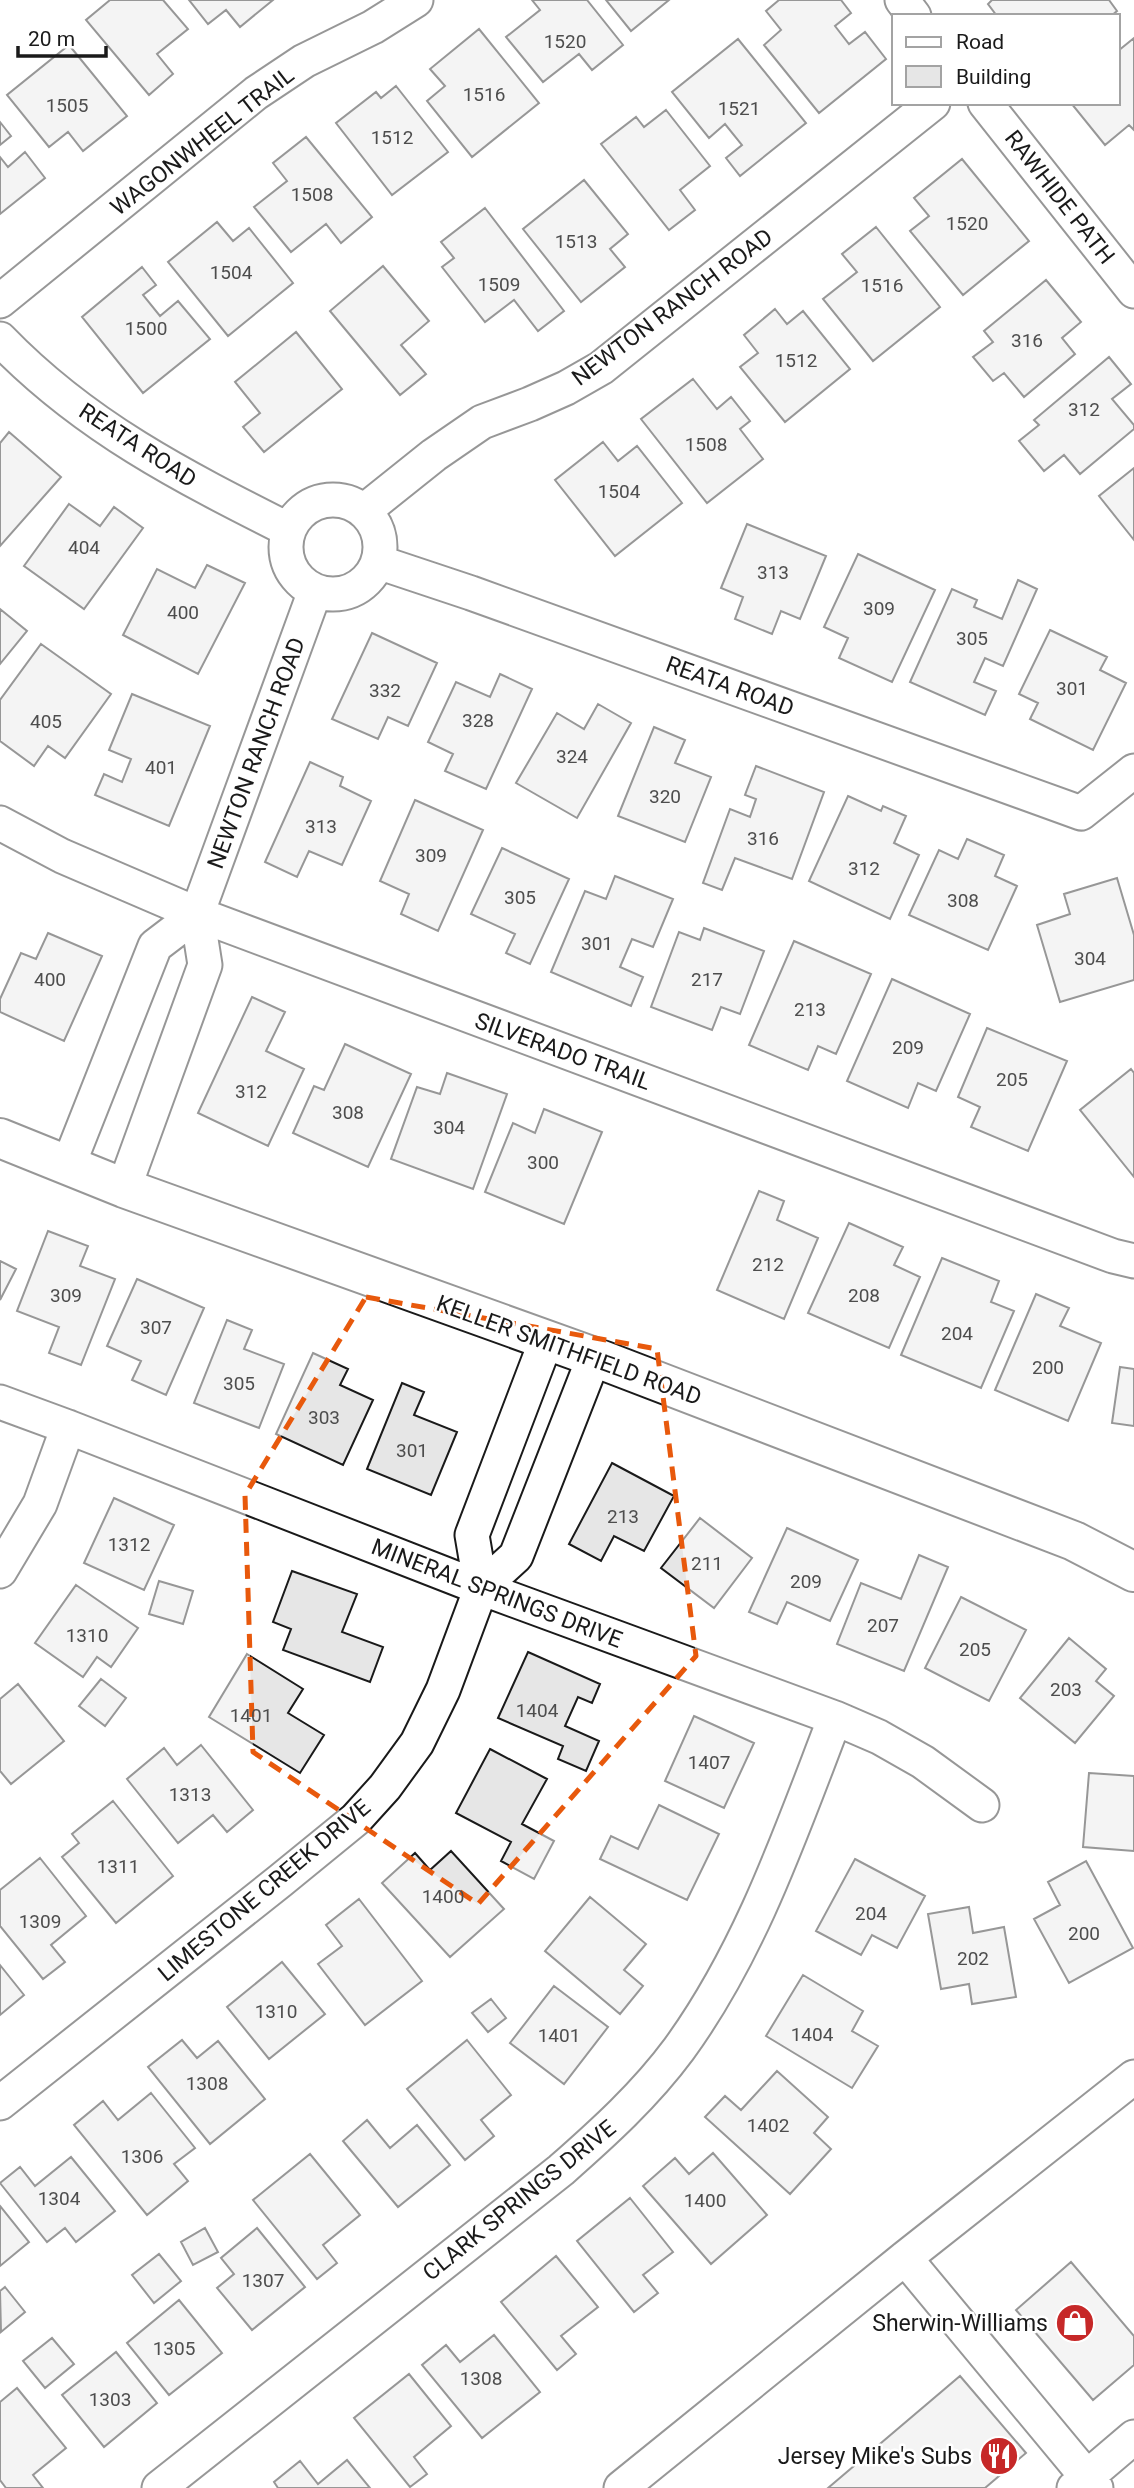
<svg xmlns="http://www.w3.org/2000/svg" width="1134" height="2488" viewBox="0 0 1134 2488" font-family="Roboto,sans-serif">
<style>
.building{fill:#e6e6e6;stroke:#1a1a1a;stroke-width:2}
.lines{fill:none;stroke-linecap:round;stroke-linejoin:round}
.minor-casing{stroke:#1a1a1a;stroke-width:37}
.major-casing{stroke:#1a1a1a;stroke-width:42}
.minor{stroke:#fff;stroke-width:33}
.major{stroke:#fff;stroke-width:38}
.marked{fill:none;stroke:#e8590c;stroke-width:5;stroke-dasharray:14 9;stroke-linejoin:round}
.labels{text-anchor:middle;stroke-width:5;stroke-linejoin:round;paint-order:stroke}
.number-label{font-size:19px;fill:#4d4d4d}
.street-label{font-size:23px;fill:#1a1a1a;stroke:#fff}
.poi-label{font-size:23px;fill:#1a1a1a;stroke:#fff;text-anchor:end}
</style>
<rect width="100%" height="100%" fill="#fff"/>
<path class="building" d="M110 0H163L188 29 157 54 173 74 149 95 86 20Z
M189 0H273L240 27 226 10 208 24Z
M532 0H587L623 45 592 70 579 54 543 82 506 37 540 10Z
M606 0H669L631 31Z
M779 0H841L851 13 835 26 849 44 865 32 886 59 819 113 764 45 781 30 766 11Z
M992 0H1109L1117 11 1111 16H997L988 4Z
M479 29 539 103 472 157 427 101 445 86 430 69Z
M1134 38V130L1129 125 1105 145 1071 103H1118V51Z
M738 39 806 123 740 176 726 158 742 145 725 124 709 138 672 92Z
M69 45 127 116 83 151 68 132 49 147 7 95Z
M396 86 448 152 392 195 336 123 376 92 381 98Z
M666 110 710 166 680 190 695 210 669 230 601 144 636 117 644 127Z
M0 122 11 136 0 145Z
M306 137 372 217 341 243 326 224 291 252 254 207 287 181 273 163Z
M25 152 45 178 0 214V157L8 167Z
M962 159 1029 241 963 295 910 231 929 216 914 198Z
M584 180 628 234 610 249 625 267 581 302 523 229Z
M485 208 564 311 538 331 514 300 485 322 442 267 454 258 441 242Z
M217 222 233 241 249 228 293 283 228 336 168 262Z
M876 227 940 307 873 361 823 299 857 272 842 254Z
M383 266 429 321 401 345 426 374 400 395 330 311Z
M142 267 156 285 143 295 160 316 178 301 210 339 143 393 82 317Z
M1046 280 1081 322 1062 338 1075 354 1024 397 1004 373 993 381 973 357 993 342 984 331Z
M775 309 787 324 803 311 850 369 785 422 740 367 758 353 744 335Z
M296 332 342 389 264 452 243 427 260 413 235 382Z
M1109 357 1131 384 1112 399 1134 425V429L1080 474 1064 455 1044 471 1019 441 1039 425 1034 420Z
M693 379 717 409 731 397 750 421 740 429 763 459 707 503 641 419Z
M9 432 61 477 0 546V443Z
M603 442 618 461 637 446 682 503 615 556 555 480Z
M1134 468V540L1099 496Z
M69 504 100 526 114 507 143 528 84 609 24 566Z
M747 524 826 556 800 619 781 611 772 634 735 619 743 597 721 588Z
M858 554 935 590 892 682 839 658 848 638 824 627Z
M207 565 245 583 198 674 123 635 157 569 195 588Z
M1018 580 1037 589 1003 666 985 658 974 682 996 691 985 715 910 682 952 589 977 600 974 607 1002 619Z
M0 609 27 631 0 664Z
M1050 630 1107 657 1100 670 1126 683 1093 750 1030 719 1038 703 1019 694Z
M372 633 437 663 408 726 388 717 378 739 332 719Z
M41 644 111 694 65 758 48 746 34 766 0 741V700Z
M500 674 532 689 486 789 445 771 453 754 428 742 456 682 490 697Z
M132 694 210 726 169 826 95 795 104 774 122 782 131 759 109 750Z
M598 704 631 723 577 818 516 783 557 713 584 729Z
M654 727 685 740 675 763 711 777 685 842 618 816Z
M310 762 343 777 340 786 371 801 342 865 309 851 297 877 265 862Z
M756 766 824 792 792 879 735 858 722 890 703 883 730 809 750 817 756 799 745 795Z
M848 796 881 811 883 806 906 816 894 843 919 855 890 919 809 881Z
M415 800 483 830 438 931 401 914 409 894 380 881Z
M967 839 1004 855 995 876 1017 886 988 950 909 915 939 850 958 859Z
M502 848 569 879 530 964 506 953 515 934 471 914Z
M615 876 673 899 653 947 632 939 620 967 643 977 631 1006 551 972 585 891 606 899Z
M1117 878 1134 935V980L1060 1002 1037 925 1070 914 1064 894Z
M704 928 764 951 740 1014 721 1007 712 1030 651 1007 679 932 700 940Z
M48 933 102 956 64 1041 0 1012V999L21 953 36 959Z
M794 941 871 974 836 1054 818 1046 808 1070 749 1045Z
M892 979 970 1014 936 1091 918 1083 908 1108 847 1081Z
M252 997 285 1012 266 1051 304 1069 268 1146 198 1113Z
M987 1028 1067 1061 1028 1151 971 1127 980 1107 958 1097Z
M345 1044 411 1074 368 1167 293 1133 314 1086 324 1090Z
M1131 1069 1134 1073V1177L1080 1110Z
M447 1073 507 1094 473 1189 391 1159 417 1087 440 1094Z
M544 1109 602 1132 564 1224 485 1192 513 1123 535 1133Z
M759 1191 784 1201 777 1220 818 1238 784 1319 717 1290Z
M849 1223 903 1247 894 1265 920 1277 889 1348 808 1313Z
M48 1231 88 1246 80 1266 115 1279 81 1365 49 1353 59 1327 17 1311Z
M942 1258 999 1281 991 1302 1014 1311 981 1388 901 1355Z
M0 1261 16 1269 0 1300Z
M137 1279 204 1308 166 1395 132 1380 141 1361 107 1346Z
M1036 1294 1069 1308 1060 1326 1101 1343 1068 1421 995 1390Z
M227 1320 252 1330 244 1349 284 1364 259 1428 194 1403Z
M313 1353 348 1369 340 1385 373 1400 343 1465 276 1434Z
M1120 1367 1134 1369V1426L1112 1423Z
M402 1383 424 1392 414 1415 457 1432 431 1495 367 1469Z
M612 1463 674 1496 644 1551 614 1536 601 1561 569 1544Z
M114 1498 174 1525 144 1590 84 1563Z
M700 1518 752 1558 714 1608 661 1568Z
M787 1528 858 1560 830 1621 787 1602 777 1624 749 1612Z
M919 1555 948 1567 904 1671 837 1644 861 1583 901 1599Z
M292 1571 357 1594 342 1632 383 1647 370 1682 283 1650 291 1629 273 1622Z
M159 1581 193 1591 183 1624 149 1614Z
M76 1585 138 1628 111 1667 97 1657 83 1677 35 1643Z
M961 1597 1026 1630 989 1701 925 1668Z
M1069 1638 1106 1669 1096 1681 1114 1696 1075 1743 1020 1698Z
M528 1652 600 1684 592 1703 578 1697 565 1726 599 1741 586 1771 558 1759 563 1746 498 1718Z
M247 1654 303 1689 288 1713 324 1735 300 1773 209 1717Z
M101 1679 126 1698 105 1726 79 1706Z
M18 1684 64 1741 11 1784 0 1771V1699Z
M694 1716 754 1743 724 1808 665 1781Z
M201 1745 253 1810 227 1832 213 1815 178 1843 127 1779 164 1748 177 1765Z
M490 1749 547 1779 522 1824 554 1841 534 1879 501 1861 511 1842 456 1813Z
M1089 1773 1134 1776V1851L1083 1847Z
M113 1801 173 1876 116 1923 62 1857 79 1843 72 1834Z
M659 1805 719 1834 687 1900 600 1859 611 1836 638 1849Z
M451 1851 504 1909 450 1957 382 1883 415 1853 430 1870Z
M40 1858 86 1916 51 1945 65 1962 43 1979 0 1926V1890Z
M855 1859 925 1896 897 1948 872 1935 861 1955 816 1931Z
M1086 1861 1133 1948 1069 1983 1034 1919 1060 1905 1048 1882Z
M590 1897 646 1944 624 1970 643 1986 620 2014 545 1951Z
M359 1899 422 1981 365 2025 318 1964 342 1946 326 1925Z
M969 1907 973 1933 1004 1927 1016 1997 972 2004 969 1984 941 1989 928 1914Z
M282 1962 325 2014 269 2059 227 2007Z
M0 1965 24 1995 0 2015Z
M803 1975 863 2011 852 2031 878 2046 852 2088 766 2036Z
M554 1986 608 2027 564 2084 510 2043Z
M491 1999 506 2018 488 2032 472 2013Z
M182 2040 197 2058 218 2041 265 2099 210 2144 148 2067Z
M467 2040 511 2095 481 2120 494 2136 465 2160 407 2089Z
M777 2071 828 2117 814 2133 831 2149 790 2194 705 2117 725 2096 741 2110Z
M151 2093 195 2148 174 2164 188 2181 147 2215 74 2125 103 2101 118 2120Z
M367 2120 390 2148 417 2125 450 2165 398 2207 343 2141Z
M713 2153 767 2215 711 2264 643 2186 675 2158 689 2174Z
M310 2154 360 2215 323 2245 337 2263 317 2279 253 2200Z
M71 2157 115 2211 76 2242 65 2228 47 2242 0 2183 20 2167 35 2186Z
M630 2198 673 2252 643 2275 658 2293 634 2312 577 2241Z
M0 2206 29 2242 0 2266Z
M205 2228 218 2252 193 2265 181 2242Z
M257 2228 305 2287 252 2330 217 2288 234 2274 221 2258Z
M159 2254 181 2281 154 2303 132 2275Z
M556 2256 598 2307 561 2336 576 2354 557 2370 501 2302Z
M1071 2262 1134 2336V2365L1093 2400 1016 2310Z
M5 2287 25 2312 1 2332 0 2291Z
M179 2300 222 2353 169 2395 127 2343Z
M494 2335 540 2392 482 2438 422 2365 446 2345 460 2362Z
M52 2338 74 2364 45 2388 23 2361Z
M116 2352 157 2403 104 2447 62 2395Z
M409 2374 451 2426 414 2457 427 2474 410 2487 354 2418Z
M960 2376 1026 2453 985 2488H828Z
M17 2388 66 2448 33 2475 43 2488H6L0 2480V2402Z
M347 2460 370 2488H278L274 2482 300 2461 318 2484Z"/>
<g class="lines">
<g class="minor-casing">
<path id="minor" d="M902 0 914 16
M985 103 1134 291
M0 301 256 93 304 61 373 27 416 0
M0 339C85 427 182 476 289 530
M286 547a47 47 0 1 1 94 0a47 47 0 1 1-94 0Z
M364 511 434 455 482 422 530 404 566 388 601 368 933 103
M378 562 471 593 1081 813 1134 771
M0 823 62 856 197 914 1113 1256 1134 1261
M68 1166 155 946 197 914
M124 1188 205 965 197 914 315 591
M0 1402 68 1427 481 1588 835 1718 879 1737 923 1762 982 1805
M0 1571 40 1504 68 1427
M481 1588 472 1535 546 1341
M0 2103 280 1881 356 1819 385 1787 417 1743 443 1690 481 1588 516 1556 594 1357
M905 2258 1096 2488
M159 2488 561 2170C603 2133 645 2095 679 2049 751 1950 791 1832 835 1718
M621 2488 905 2258 1134 2077
M1074 2488 1134 2437"/>
</g>
<g class="major-casing">
<path id="major" d="M0 1138 124 1188 594 1357 1074 1541 1134 1572"/>
</g>
<use href="#minor" class="minor"/>
<use href="#major" class="major"/>
</g>
<path d="M0 0H1134V2488H0ZM366 1297 657 1349 696 1656 478 1904 253 1752 245 1495Z" fill="#fff" fill-opacity=".55" fill-rule="evenodd"/>
<path class="marked" d="M366 1297 657 1349 696 1656 478 1904 253 1752 245 1495Z"/>
<defs>
<g id="shop-disc" transform="scale(2.0125)"><circle r="9.5" fill="#c62828" stroke="#fff"/><path d="M-5-2.5h2.3a2.7 3.5 0 0 1 5.4 0H5L5.5 6h-11ZM-1.5-2.5h3a1.5 2.3 0 0 0-3 0Z" fill="#fff"/></g>
<g id="restaurant-disc" transform="scale(2.0125)"><circle r="9.5" fill="#c62828" stroke="#fff"/><path d="M-5-6h1v4h1v-4h1v4h1v-4h1v5L-1.5 .5V6h-2V.5L-5-1ZM5-6V6H3V1.5H1.5Q1.5-4 5-6Z" fill="#fff"/></g>
</defs>
<g fill-rule="evenodd">
<use href="#shop-disc" x="1075" y="2323"/>
<use href="#restaurant-disc" x="999" y="2456"/>
</g>
<g class="labels">
<g class="number-label">
<text x="565" y="48">1520</text>
<text x="484" y="101">1516</text>
<text x="67" y="112">1505</text>
<text x="739" y="115">1521</text>
<text x="392" y="144">1512</text>
<text x="312" y="201">1508</text>
<text x="967" y="230">1520</text>
<text x="576" y="248">1513</text>
<text x="231" y="279">1504</text>
<text x="499" y="291">1509</text>
<text x="882" y="292">1516</text>
<text x="146" y="335">1500</text>
<text x="1027" y="347">316</text>
<text x="796" y="367">1512</text>
<text x="1084" y="416">312</text>
<text x="706" y="451">1508</text>
<text x="619" y="498">1504</text>
<text x="84" y="554">404</text>
<text x="773" y="579">313</text>
<text x="879" y="615">309</text>
<text x="183" y="619">400</text>
<text x="972" y="645">305</text>
<text x="1072" y="695">301</text>
<text x="385" y="697">332</text>
<text x="478" y="727">328</text>
<text x="46" y="728">405</text>
<text x="572" y="763">324</text>
<text x="161" y="774">401</text>
<text x="665" y="803">320</text>
<text x="321" y="833">313</text>
<text x="763" y="845">316</text>
<text x="431" y="862">309</text>
<text x="864" y="875">312</text>
<text x="520" y="904">305</text>
<text x="963" y="907">308</text>
<text x="597" y="950">301</text>
<text x="1090" y="965">304</text>
<text x="50" y="986">400</text>
<text x="707" y="986">217</text>
<text x="810" y="1016">213</text>
<text x="908" y="1054">209</text>
<text x="1012" y="1086">205</text>
<text x="251" y="1098">312</text>
<text x="348" y="1119">308</text>
<text x="449" y="1134">304</text>
<text x="543" y="1169">300</text>
<text x="768" y="1271">212</text>
<text x="66" y="1302">309</text>
<text x="864" y="1302">208</text>
<text x="156" y="1334">307</text>
<text x="957" y="1340">204</text>
<text x="1048" y="1374">200</text>
<text x="239" y="1390">305</text>
<text x="324" y="1424">303</text>
<text x="412" y="1457">301</text>
<text x="623" y="1523">213</text>
<text x="129" y="1551">1312</text>
<text x="707" y="1570">211</text>
<text x="806" y="1588">209</text>
<text x="883" y="1632">207</text>
<text x="87" y="1642">1310</text>
<text x="975" y="1656">205</text>
<text x="1066" y="1696">203</text>
<text x="537" y="1717">1404</text>
<text x="251" y="1722">1401</text>
<text x="709" y="1769">1407</text>
<text x="190" y="1801">1313</text>
<text x="118" y="1873">1311</text>
<text x="443" y="1903">1400</text>
<text x="871" y="1920">204</text>
<text x="40" y="1928">1309</text>
<text x="1084" y="1940">200</text>
<text x="973" y="1965">202</text>
<text x="276" y="2018">1310</text>
<text x="812" y="2041">1404</text>
<text x="559" y="2042">1401</text>
<text x="207" y="2090">1308</text>
<text x="768" y="2132">1402</text>
<text x="142" y="2163">1306</text>
<text x="59" y="2205">1304</text>
<text x="705" y="2207">1400</text>
<text x="263" y="2287">1307</text>
<text x="174" y="2355">1305</text>
<text x="481" y="2385">1308</text>
<text x="110" y="2406">1303</text>
</g>
<g class="street-label">
<text transform="translate(202 141) rotate(-38)" y="8">WAGONWHEEL TRAIL</text>
<text transform="translate(1060 197) rotate(52)" y="8">RAWHIDE PATH</text>
<text transform="translate(672 307) rotate(-37)" y="8">NEWTON RANCH ROAD</text>
<text transform="translate(138 445) rotate(33)" y="8">REATA ROAD</text>
<text transform="translate(730 686) rotate(20)" y="8">REATA ROAD</text>
<text transform="translate(256 753) rotate(-70)" y="8">NEWTON RANCH ROAD</text>
<text transform="translate(563 1051) rotate(20)" y="8">SILVERADO TRAIL</text>
<text transform="translate(569 1350) rotate(20)" y="8">KELLER SMITHFIELD ROAD</text>
<text transform="translate(497 1593) rotate(21)" y="8">MINERAL SPRINGS DRIVE</text>
<text transform="translate(264 1890) rotate(-40)" y="8">LIMESTONE CREEK DRIVE</text>
<text transform="translate(519 2200) rotate(-39)" y="8">CLARK SPRINGS DRIVE</text>
</g>
<g class="poi-label">
<text x="1048" y="2331">Sherwin-Williams</text>
<text x="972" y="2464">Jersey Mike's Subs</text>
</g>
</g>
<rect x="892" y="14" width="228" height="91" fill="#ffffff" stroke="#a3a3a3" stroke-width="2"/>
<rect x="906" y="37" width="35" height="10" fill="#ffffff" stroke="#a3a3a3" stroke-width="2"/>
<text x="956" y="49" font-size="21" fill="#1a1a1a">Road</text>
<rect x="906" y="66" width="35" height="21" fill="#e6e6e6" stroke="#a3a3a3" stroke-width="2"/>
<text x="956" y="84" font-size="21" fill="#1a1a1a">Building</text>
<path d="M18 46v10h88v-10" fill="none" stroke="#1a1a1a" stroke-width="3.5"/>
<text x="28" y="46" font-size="21" fill="#1a1a1a" stroke="#ffffff" stroke-width="5" paint-order="stroke">20 m</text>
</svg>
